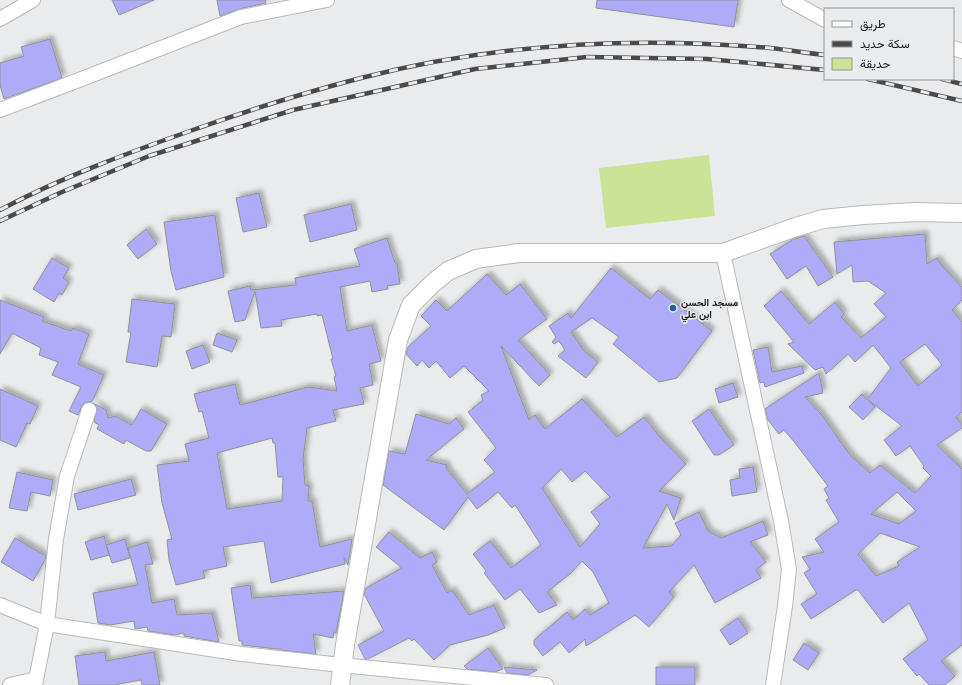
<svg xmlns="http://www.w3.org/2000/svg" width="962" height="685" viewBox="0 0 962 685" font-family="Quicksand,Vazirmatn,sans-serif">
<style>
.green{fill:#cbe396}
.building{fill:#aeabf8;stroke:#939395;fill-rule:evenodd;filter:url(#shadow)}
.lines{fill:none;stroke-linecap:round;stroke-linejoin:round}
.minor-casing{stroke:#b8b9bb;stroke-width:16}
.tertiary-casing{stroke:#b8b9bb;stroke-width:20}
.minor{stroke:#fff;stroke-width:14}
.tertiary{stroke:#fff;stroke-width:18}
.rail-casing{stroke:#4a4a4b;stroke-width:4.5}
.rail{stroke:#eaebed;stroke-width:3;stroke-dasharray:9;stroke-linecap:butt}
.poi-dot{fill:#1f6196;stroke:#eaebed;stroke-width:1.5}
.labels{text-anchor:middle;stroke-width:3;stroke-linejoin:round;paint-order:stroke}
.poi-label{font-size:10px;font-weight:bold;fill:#181819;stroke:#eaebed;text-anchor:start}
</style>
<defs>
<filter id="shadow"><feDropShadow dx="3.5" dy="-3.5" stdDeviation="2" flood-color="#0004"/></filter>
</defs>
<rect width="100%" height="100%" fill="#eaebed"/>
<path class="green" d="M709 155 715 216 606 228 599 168Z"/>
<path class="building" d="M112 0H154L119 15Z
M217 0H265L266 3 239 9 220 16Z
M597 0H738L734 27 596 8Z
M50 39 62 78 4 99 0 85V63L24 56 21 47Z
M259 193 267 227 243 232 236 198Z
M351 204 357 230 310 242 304 215Z
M215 215 224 277 176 290 171 271 164 222Z
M146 229 157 244 138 259 127 245Z
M925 234 927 264 937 258 943 267 962 287V300L952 310 962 322V412L956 417 962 425V428L937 445 962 469V645L941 661 955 676 945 685H929L919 674 917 676 903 659 928 640 909 603 883 623 858 590H856L811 619 801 604 817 594 804 573 810 569 802 557 824 552 815 539 839 522 826 500 829 498 824 489 828 486 795 443 784 430 779 434 768 420 765 409 819 373 823 393 805 397 821 414 850 455 870 473 880 465 915 493 931 476 923 468 924 466 910 446 896 456 884 440 902 426 868 400 875 407 863 420 849 407 862 394 867 400 891 368 873 345 855 362 848 354 826 374 823 367 815 370 788 344 794 342 764 306 781 291 809 324 835 302 844 314 841 317 861 338 886 317 874 304 886 293 868 281 853 282 852 265 837 274 834 242ZM925 344 942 365 918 386 900 362ZM897 492 916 511 899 524 871 514ZM880 533 920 547 897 562 899 566 876 576 858 554Z
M804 236 833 277 818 286 806 266 787 279 770 254 792 240Z
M387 238 395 263H397L400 284 387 286 388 289 372 292 370 281 340 287 347 331 372 325 381 361 369 364 373 385 360 388 364 404 333 410 336 421 307 428 303 459 305 485 309 486 308 501H312L320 547 352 539 348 565 344 557 345 564 271 583 264 541 223 547 227 566 203 571 205 578 176 585 169 560 167 540 172 539 162 503 157 465 189 461 185 444 209 438 202 411 199 412 194 394 235 384 240 405 308 387 337 391 334 377 336 376 331 359H333L322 315 317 316V314L281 320 282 326 261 328 255 291 245 320 235 322 228 291 250 286 251 290 296 285 295 278 360 266 354 249ZM272 438 273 443H275L278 477H283L282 501 227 509 217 453Z
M52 258 69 268 63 278 69 282 62 295 59 293 54 302 33 289Z
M611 268 650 299 658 290 712 331 677 378 659 382 613 344 619 337 592 318 571 332 585 352 598 362 586 378 558 356 565 350 559 341 554 344 552 342 556 337 549 326 568 313 571 318Z
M487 274 506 295 520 284 547 319 518 340 550 375 539 386 501 346 529 420 535 415 545 429 582 399 617 437 644 417 658 435 686 464 659 491 681 498 674 520 667 504 643 548 671 546 681 535 675 523 699 512 708 531 721 538 763 521 768 535 750 542 766 562 756 570 761 578 715 603 694 565 669 592 674 597 649 627 635 615 586 646 585 639 569 653 560 642 543 656 534 645V640L567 612 573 620 585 609 590 615 609 603 593 572 582 561 570 574 547 592 557 605 539 613 520 589 505 600 484 573 486 571 473 554 490 541 511 568 541 545 515 505 512 508 498 492 477 509 468 497 444 530 383 485 389 451 405 454 416 414 449 424 456 418 464 429 426 460 447 465 446 468 467 494 495 472 484 460 496 448 468 412 483 400 481 395 489 391 464 366 450 378 436 361 429 368 422 360 417 366 406 354 408 347 431 326 421 316 436 300 447 311ZM561 469 572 482 585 471 610 497 591 512 600 524 580 547 542 488Z
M132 299 175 304 171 337 162 336 157 367 126 362 131 332H128Z
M0 300 44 317 42 321 71 331 73 328 89 334 78 364 104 375 92 402H88L83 404 78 415 69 411 81 387 52 375 58 362 39 355 41 348 12 333 0 354Z
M217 333 237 340 232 352 213 345Z
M203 345 210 362 192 369 186 351Z
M768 347 772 372 802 366 804 373 765 387 764 382 760 383 753 350Z
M733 383 738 397 719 403 715 389Z
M0 389 38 406 30 424 27 423 16 447 0 440Z
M93 403 106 410 108 418 115 416 132 425 141 409 167 424 151 451H146L126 440 124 444 97 429 99 425 94 422 97 409Z
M709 409 734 445 719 455H714L692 421Z
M753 467 757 492 732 496 730 480 740 478 739 469Z
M17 472 53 480 50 496 31 492 27 511 9 508Z
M131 479 136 495 78 510 74 494Z
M389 532 420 558 432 552 437 562 432 565 447 593 452 590 469 615 494 605 505 628 488 635 450 645 434 660 414 639 412 641 409 638 368 659H365L358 645 384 631 364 594 366 588 402 568 376 547Z
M104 536 109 555 91 560 85 542Z
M15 538 46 556 45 560 33 581 1 562Z
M125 539 130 558 112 563 106 545Z
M147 542 153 564 145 565 152 603 174 599 177 615 212 613 219 642 184 636V633L175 635 148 631 147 627 135 629 134 621 110 625 98 623 93 593 138 585 128 548Z
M250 585 252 598 344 591 336 633 334 632 333 638 313 634 316 654 281 650V649H276L242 645V641H239L231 588Z
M738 618 748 633 730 645 720 630Z
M804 643 819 653 808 670 793 660Z
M488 648 503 669 495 672 467 669 464 666Z
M105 652 106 661 154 652 160 685H142L141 680 114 685H79L75 656Z
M504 667 537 670 528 675 507 673Z
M656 667H695V685H656Z"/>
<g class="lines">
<g class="minor-casing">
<path id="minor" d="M789 0 825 20
M0 19 33 0
M953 48 962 51
M0 110 79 80 241 17 327 0
M723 253 781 521 789 569 785 606 773 685
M0 605 47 624 242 654 341 665 546 685
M10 685 36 679
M35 685 47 624 56 539 67 476 89 410"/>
</g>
<g class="tertiary-casing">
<path id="tertiary" d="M340 685 345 645 398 340 411 305 432 284 448 271 476 259 519 253H723L796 227 823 219 863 215 915 212 962 213"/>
</g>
<use href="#minor" class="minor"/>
<use href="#tertiary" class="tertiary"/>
<g class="rail-casing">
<path id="rail" d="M868 79 962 101
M942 79 962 84
M0 210C60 178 125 154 190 131 246 111 303 93 361 78 494 44 634 36 770 48 788 50 807 53 825 55
M0 221 62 192 149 156 293 110 475 69 587 57 707 59 825 70"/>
</g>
<use href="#rail" class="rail"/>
</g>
<circle class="poi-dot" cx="673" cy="308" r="4"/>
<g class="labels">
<g class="poi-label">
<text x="681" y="306">مسجد الحسن<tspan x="681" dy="12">ابن علي</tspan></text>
</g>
</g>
<rect x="824" y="8" width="130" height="72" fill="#eaebed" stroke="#969798"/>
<rect x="832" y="21" width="20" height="6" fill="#ffffff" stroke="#969798"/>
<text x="860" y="28" font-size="12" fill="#181819">طريق</text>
<rect x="832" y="41" width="20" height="6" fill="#4a4a4b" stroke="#969798"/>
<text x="860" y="48" font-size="12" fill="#181819">سكة حديد</text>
<rect x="832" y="58" width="20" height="12" fill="#cbe396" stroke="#969798"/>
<text x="860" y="68" font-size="12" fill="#181819">حديقة</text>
</svg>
